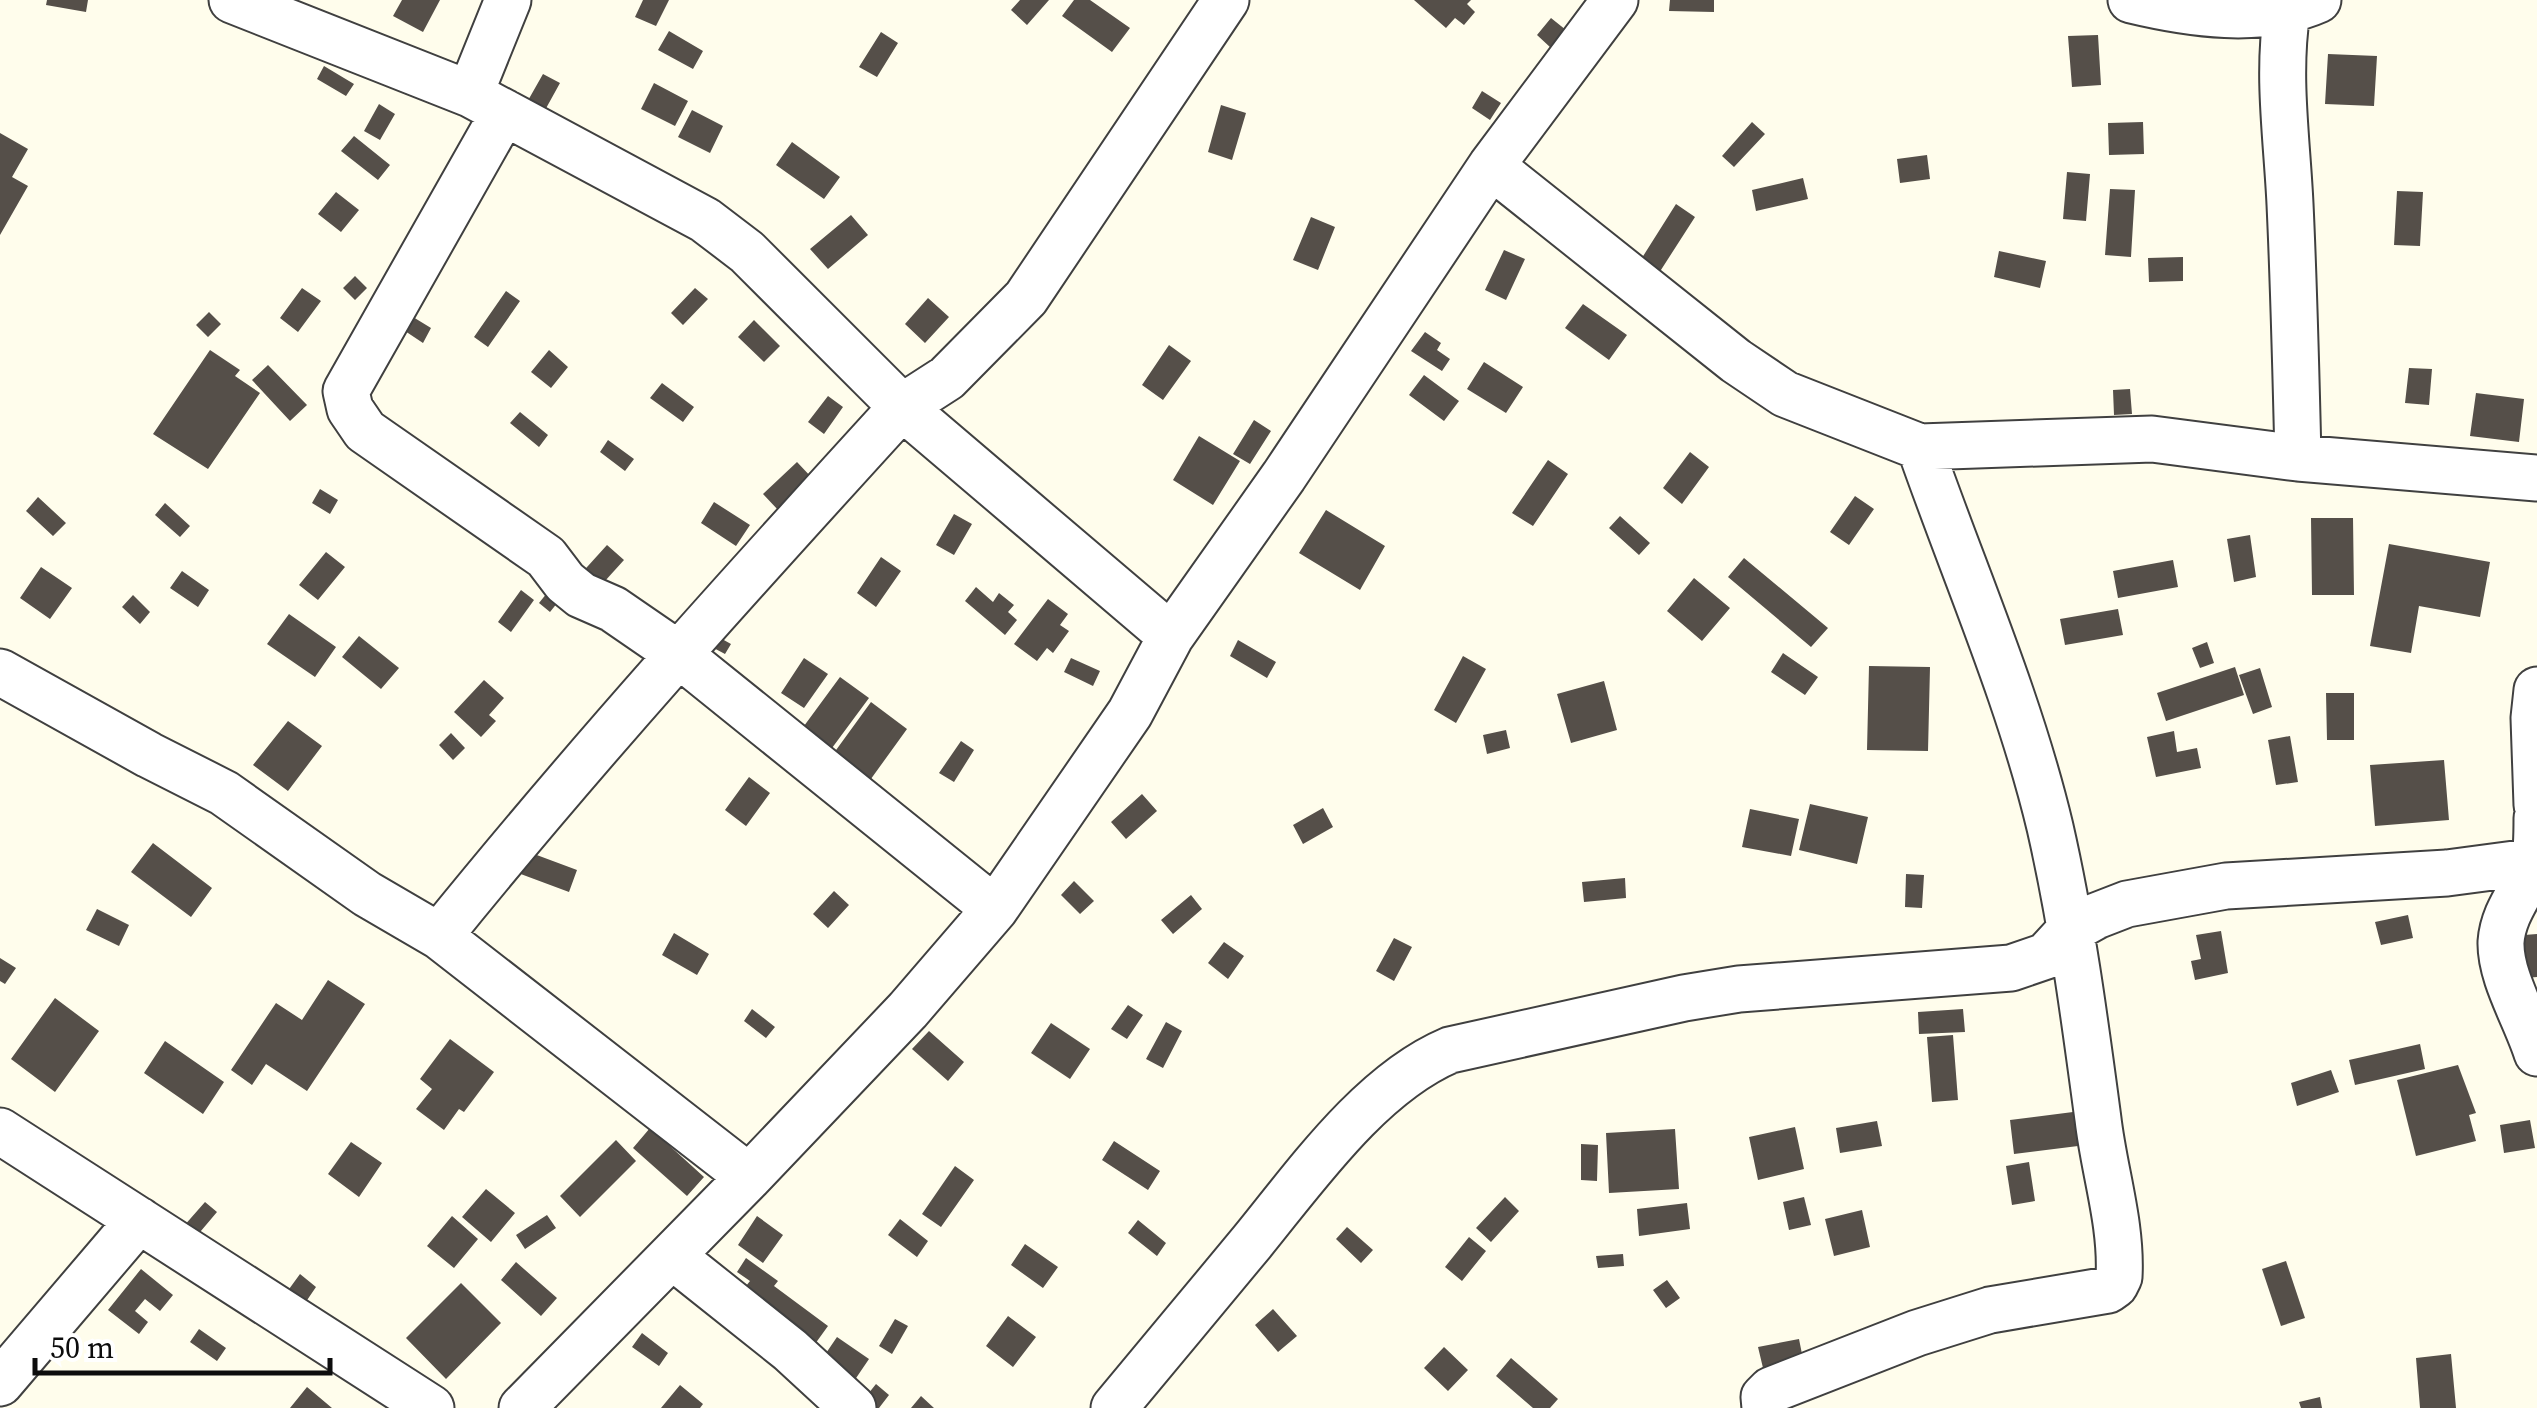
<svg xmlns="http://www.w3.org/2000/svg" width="2537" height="1408" viewBox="0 0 2537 1408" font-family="'Source Serif 4',serif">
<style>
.building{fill:#554f49}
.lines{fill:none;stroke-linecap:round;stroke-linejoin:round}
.minor-casing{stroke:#404040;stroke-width:49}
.minor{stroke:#fff;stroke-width:45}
</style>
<rect width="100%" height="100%" fill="#fffdec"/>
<path class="building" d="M47 0H88L86 12 46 5Z
M402 0H440L423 32 393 16Z
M643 0H669L656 26 635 17Z
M1020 0H1049L1027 25 1011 10Z
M1074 0H1090L1130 28 1112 52 1062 16Z
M1414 0H1471L1467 4 1475 12 1464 25 1455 18 1446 28Z
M1670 0H1714V12L1669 11Z
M1551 18 1566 30 1551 48 1537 35Z
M669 31 703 51 693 69 658 50Z
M881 32 898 43 877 77 859 67Z
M2098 35 2101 85 2072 87 2068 36Z
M2328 54 2377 56 2374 106 2325 104Z
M324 66 354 84 346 96 317 79Z
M543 74 560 83 539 121 522 111Z
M654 83 688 101 675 126 641 109Z
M1482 91 1501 103 1490 120 1472 108Z
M379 104 395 114 380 140 364 131Z
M1221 105 1246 113 1232 160 1208 152Z
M692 110 723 126 710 153 678 137Z
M1752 122 1765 134 1734 167 1722 156Z
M2143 122 2144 154 2109 155 2108 123Z
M0 133 28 149 12 177 28 186 0 235Z
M354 136 390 165 378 180 341 151Z
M792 142 840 177 824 199 776 165Z
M1927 155 1930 179 1900 183 1897 159Z
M2067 172 2090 174 2086 221 2063 219Z
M1803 178 1808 199 1756 211 1752 190Z
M2110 189 2135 190 2131 257 2105 255Z
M2397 191 2423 192 2420 246 2394 245Z
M336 192 359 210 341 232 318 214Z
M1676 204 1695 217 1659 273 1640 261Z
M851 215 868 235 828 269 810 249Z
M1311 217 1335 227 1318 270 1293 260Z
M1504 250 1525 259 1506 300 1485 290Z
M1999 251 2046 261 2040 288 1994 277Z
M2183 257V281L2149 282 2148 258Z
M355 276 367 288 355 300 343 288Z
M302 288 321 301 298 332 280 318Z
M695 288 708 299 683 325 671 313Z
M506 291 520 301 488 347 474 337Z
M928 298 949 317 925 343 905 324Z
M1583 304 1627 335 1609 360 1565 328Z
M209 312 221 324 208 337 196 325Z
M413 317 431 328 423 343 405 331Z
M754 320 780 346 764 362 738 337Z
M1425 332 1441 343 1437 350 1450 359 1442 371 1411 351Z
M1169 345 1191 361 1163 400 1142 385Z
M210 350 240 370 235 376 260 393 208 469 153 434Z
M549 350 568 367 551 388 531 372Z
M1484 362 1523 387 1506 413 1467 389Z
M268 365 307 405 290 421 252 380Z
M2409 368 2432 369 2429 405 2405 403Z
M1424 375 1459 401 1444 421 1409 395Z
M662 383 694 407 683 422 650 398Z
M2130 389 2132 414 2114 415 2113 390Z
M2476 393 2524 399 2519 442 2470 436Z
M828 396 843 407 824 434 808 422Z
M520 412 548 435 539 447 510 423Z
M1254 420 1271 431 1250 464 1233 454Z
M1199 436 1240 461 1213 505 1173 480Z
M608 440 634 459 625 471 600 452Z
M1690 452 1709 467 1682 504 1663 488Z
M1548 460 1568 474 1533 526 1512 513Z
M797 462 813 479 779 511 763 494Z
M320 489 338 500 330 514 312 503Z
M1855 496 1874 509 1849 545 1830 532Z
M38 497 66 523 53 536 26 511Z
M714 502 750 525 736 546 701 523Z
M165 503 190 526 180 537 155 515Z
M1326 510 1385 546 1360 590 1299 553Z
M954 514 972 524 954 555 936 545Z
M1620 516 1650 543 1639 555 1609 528Z
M2311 518H2353L2354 595H2312Z
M2250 535 2256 577 2234 582 2227 539Z
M2389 544 2490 562 2480 617 2419 606 2411 653 2370 646Z
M607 545 624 560 595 592 578 577Z
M326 552 345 567 318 600 299 585Z
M881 557 901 571 876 607 857 593Z
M1744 558 1828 628 1811 647 1728 577Z
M2173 560 2178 587 2118 598 2113 571Z
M41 567 72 588 50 619 20 598Z
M182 571 209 590 198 607 170 588Z
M1694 578 1730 608 1702 641 1667 611Z
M976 587 993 602 999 593 1014 605 1008 612 1017 620 1005 635 965 601Z
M521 590 534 600 511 632 498 622Z
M547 593 558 602 550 612 539 603Z
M133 595 150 612 140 624 122 607Z
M1048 599 1068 614 1060 625 1069 631 1053 653 1047 648 1037 661 1014 644Z
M2118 609 2123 635 2065 645 2060 619Z
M289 614 336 647 315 677 267 644Z
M713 634 731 644 725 654 708 645Z
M359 636 399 668 381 689 342 657Z
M1238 640 1276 662 1267 678 1230 656Z
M2207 642 2214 663 2200 668 2192 648Z
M1783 653 1818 677 1805 695 1771 672Z
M1463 656 1486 669 1456 723 1434 710Z
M804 658 828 674 804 708 781 693Z
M1071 658 1100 671 1093 686 1064 672Z
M1869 666 1930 667 1928 751 1867 750Z
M2235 667 2244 695 2166 721 2157 693Z
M2260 668 2272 707 2253 714 2239 675Z
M840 677 869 698 832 748 804 726Z
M484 680 504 698 489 715 496 721 481 737 454 712Z
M1604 681 1617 730 1571 743 1557 694Z
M2326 693H2354V740H2327Z
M871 702 907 729 868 783 831 757Z
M288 721 322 746 288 791 253 765Z
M1506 730 1510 748 1487 754 1483 735Z
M2174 731 2177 752 2197 748 2201 768 2156 777 2147 737Z
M451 733 465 748 453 760 439 745Z
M2290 736 2298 782 2276 785 2268 740Z
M961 741 974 750 954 782 939 773Z
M2444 760 2449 820 2375 826 2370 765Z
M749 777 770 793 746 826 725 810Z
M1142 794 1157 811 1126 839 1111 822Z
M1810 804 1868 817 1857 864 1799 850Z
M1323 808 1333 827 1303 844 1293 825Z
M1750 809 1799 819 1791 856 1742 847Z
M153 843 212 888 191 917 131 872Z
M526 851 577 870 569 892 518 873Z
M1906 874 1924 875 1922 908 1905 907Z
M1625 878 1626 898 1584 902 1582 882Z
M1074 881 1094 901 1080 914 1061 895Z
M834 891 849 905 828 928 813 914Z
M1191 895 1202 909 1173 934 1161 920Z
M97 909 129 925 119 946 86 930Z
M2408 915 2413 938 2381 945 2375 922Z
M2221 931 2228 973 2195 980 2191 961 2201 959 2196 935Z
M674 933 709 954 697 975 662 955Z
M2537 934V977L2514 979 2511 936Z
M1394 938 1412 947 1394 981 1376 971Z
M1224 942 1244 956 1228 979 1208 963Z
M0 958 16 968 5 984 0 981Z
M328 980 365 1004 307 1091 266 1064 252 1085 231 1070 276 1003 302 1020Z
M55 998 99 1031 55 1092 11 1059Z
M1128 1005 1143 1015 1127 1039 1111 1029Z
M752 1009 775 1027 766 1038 744 1021Z
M1963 1009 1965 1032 1919 1034 1918 1012Z
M1166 1022 1182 1031 1163 1068 1146 1059Z
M1051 1023 1090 1049 1070 1079 1031 1053Z
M929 1031 964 1062 948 1081 912 1049Z
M1953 1035 1958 1100 1932 1102 1927 1037Z
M450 1039 494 1072 464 1112 459 1109 444 1130 416 1109 432 1089 420 1079Z
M165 1041 224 1082 203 1114 144 1073Z
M2420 1044 2425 1069 2355 1085 2349 1060Z
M2458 1065 2476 1113 2469 1115 2476 1141 2416 1156 2397 1080Z
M2331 1070 2339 1092 2297 1106 2291 1083Z
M2073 1112 2078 1146 2014 1154 2010 1120Z
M2530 1120 2535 1148 2504 1153 2500 1125Z
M1877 1121 1882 1146 1840 1153 1836 1128Z
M1795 1127 1804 1169 1758 1180 1749 1137Z
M650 1128 704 1177 687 1196 633 1148Z
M1675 1129 1679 1189 1609 1193 1606 1133Z
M616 1140 636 1161 580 1217 560 1196Z
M1114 1141 1160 1171 1148 1190 1102 1160Z
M351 1142 382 1163 359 1197 328 1174Z
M1581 1144 1598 1145 1597 1181 1581 1180Z
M2029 1162 2035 1201 2012 1205 2006 1166Z
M955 1166 974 1180 941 1227 922 1214Z
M486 1189 515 1213 491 1242 462 1217Z
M1505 1197 1519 1211 1491 1242 1476 1228Z
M1804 1197 1811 1225 1789 1230 1783 1202Z
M205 1202 217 1212 195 1238 183 1227Z
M1687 1203 1690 1229 1639 1236 1637 1209Z
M1862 1210 1870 1247 1834 1256 1825 1219Z
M547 1215 556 1228 525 1249 516 1235Z
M452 1216 478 1239 454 1268 427 1246Z
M757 1216 783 1235 763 1263 738 1245Z
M900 1219 928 1241 917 1257 888 1235Z
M1138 1220 1166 1243 1157 1256 1128 1233Z
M1347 1227 1373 1250 1361 1263 1336 1239Z
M1469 1237 1486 1251 1462 1281 1445 1267Z
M1025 1244 1058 1267 1043 1288 1011 1265Z
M1623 1254 1624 1266 1598 1268 1596 1256Z
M746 1258 778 1281 774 1286 828 1326 815 1344 742 1291 750 1281 737 1272Z
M2286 1261 2305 1318 2281 1326 2262 1269Z
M516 1262 557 1298 541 1316 501 1280Z
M141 1269 173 1295 160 1311 145 1299 135 1311 148 1322 139 1334 108 1310Z
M300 1274 316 1287 301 1309 284 1296Z
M1667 1280 1680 1298 1666 1308 1653 1290Z
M461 1283 501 1323 446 1379 406 1338Z
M1273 1309 1297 1336 1278 1352 1255 1325Z
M1008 1316 1036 1337 1013 1367 986 1346Z
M895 1319 908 1326 892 1354 879 1346Z
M199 1329 226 1348 217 1361 190 1342Z
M642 1333 668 1353 659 1366 632 1347Z
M837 1337 869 1359 852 1384 820 1362Z
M1799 1339 1803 1359 1763 1368 1758 1347Z
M1444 1347 1468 1370 1448 1391 1424 1368Z
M2451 1354 2456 1408H2420L2416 1358Z
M1511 1358 1558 1399 1550 1408H1533L1496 1376Z
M876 1384 889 1395 879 1408H865L860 1404Z
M680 1385 703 1404 700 1408H661Z
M307 1387 332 1408H290Z
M921 1396 934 1408H911Z
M2320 1397 2322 1408H2301L2299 1402Z"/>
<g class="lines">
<g class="minor-casing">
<path id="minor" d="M232 0 470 94 705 220 747 252 902 407 1171 636
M2131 0C2189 14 2262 25 2318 0
M2287 12C2277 75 2287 140 2290 204 2294 289 2296 373 2298 458
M470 94 508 0
M504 112 346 391 350 409 365 431 546 557 565 582 581 595 613 609 677 653 995 909
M1491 166 1736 361 1785 394 1920 447 2152 439 2298 458 2537 478
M0 672 149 755 224 793 367 894 439 936 749 1177
M2537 690 2534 718 2537 805
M2537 818C2537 832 2537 851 2534 864 2523 891 2503 912 2501 942 2500 977 2526 1018 2537 1053
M439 936C587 753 744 580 902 407L947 378 1026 298 1226 0
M0 1131 431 1408
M672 1256 790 1350 853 1408
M0 1383 139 1220
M522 1408 749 1177 908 1010 995 909 1130 713 1171 636 1284 476 1491 166 1615 0
M1114 1408C1160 1353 1206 1297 1252 1242 1306 1176 1370 1084 1450 1050L1684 998 1739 989 2011 968 2046 956 2069 931 2096 916 2127 904 2226 886 2447 873 2537 861
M1765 1408 1764 1397 1771 1390 1917 1333 1990 1310 2108 1290 2115 1285 2119 1277C2122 1224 2104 1171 2098 1119 2085 1022 2072 923 2050 827 2019 697 1964 573 1920 447"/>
</g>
<use href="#minor" class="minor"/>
</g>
<path d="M35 1358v15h295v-15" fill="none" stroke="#0d0d0d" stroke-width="5"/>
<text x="50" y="1358" font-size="30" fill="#0d0d0d" stroke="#ffffff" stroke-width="8" paint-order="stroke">50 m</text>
</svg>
